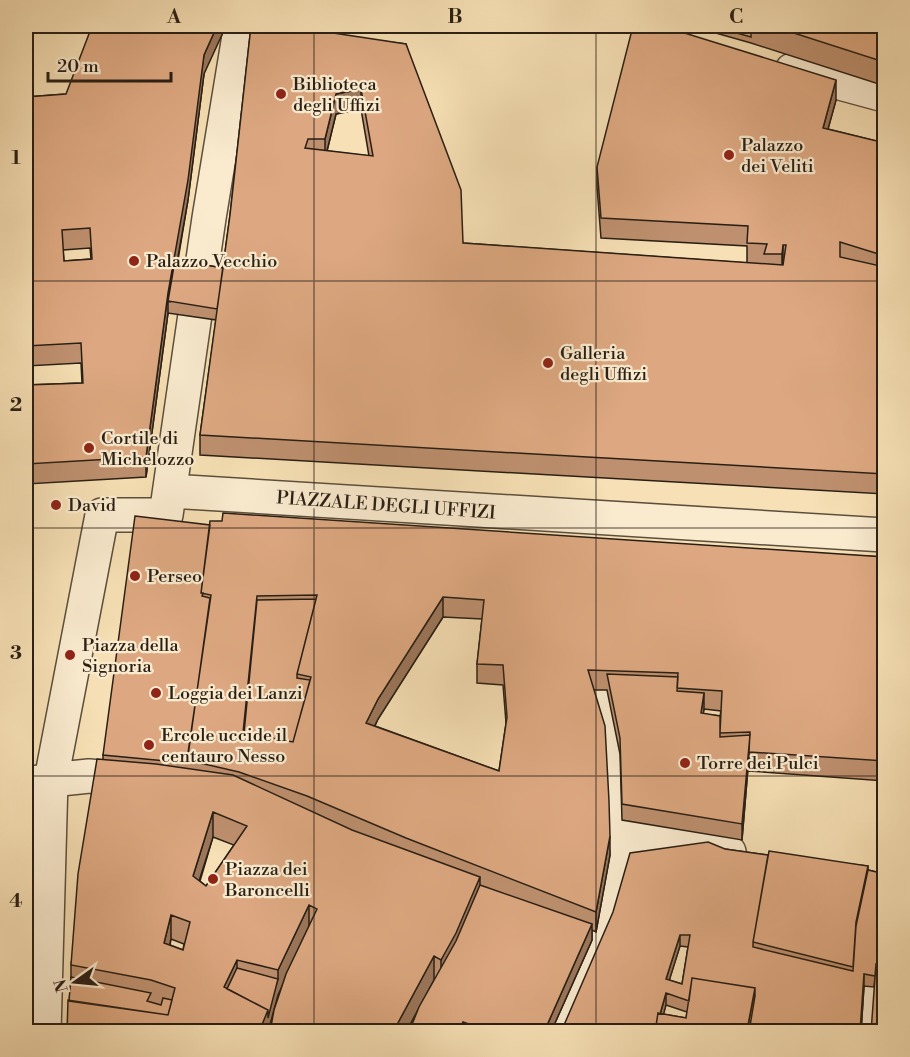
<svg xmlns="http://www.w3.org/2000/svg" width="910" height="1057" viewBox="0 0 910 1057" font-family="'Libre Bodoni',serif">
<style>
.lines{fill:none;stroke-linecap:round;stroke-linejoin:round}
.street-casing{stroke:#5c4f3d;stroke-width:36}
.street{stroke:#faebcf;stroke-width:33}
.wall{fill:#be906f;stroke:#291f15;stroke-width:1.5;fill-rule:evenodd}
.shaded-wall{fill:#9b765a;stroke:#291f15;stroke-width:1.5}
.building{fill:#dda881;stroke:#291f15;stroke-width:1.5;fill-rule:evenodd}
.grid{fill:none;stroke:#291f15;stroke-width:1.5;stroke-opacity:0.55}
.poi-dot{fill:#8f2418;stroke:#faebcf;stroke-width:2}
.labels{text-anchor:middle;stroke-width:4.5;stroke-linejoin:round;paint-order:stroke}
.poi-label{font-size:18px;fill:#291f15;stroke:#faebcf;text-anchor:start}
.street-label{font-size:18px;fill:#291f15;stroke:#faebcf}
.neatline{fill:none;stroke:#291f15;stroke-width:2}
.grid-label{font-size:20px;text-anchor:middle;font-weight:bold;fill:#291f15}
</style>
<rect width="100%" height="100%" fill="#f7e0b5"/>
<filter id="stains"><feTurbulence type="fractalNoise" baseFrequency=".00333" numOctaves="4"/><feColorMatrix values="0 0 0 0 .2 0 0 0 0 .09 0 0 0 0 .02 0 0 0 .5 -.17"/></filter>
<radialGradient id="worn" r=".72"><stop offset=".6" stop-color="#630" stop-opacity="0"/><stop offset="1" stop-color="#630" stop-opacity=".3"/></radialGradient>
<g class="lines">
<g class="street-casing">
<path id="street" d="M792 70 884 95
M170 491 884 535
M26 784 51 780 102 515H166L209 218 239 36 247 26
M618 836 729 852
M550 920 601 938
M44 1032 51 780 89 776 139 781
M560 1032C578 988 602 945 612 899 627 835 613 753 598 690
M868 1032 871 988"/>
</g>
<use href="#street" class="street"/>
</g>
<path class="wall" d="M251 26 406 44 463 243 747 263V246L601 238 597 187V167L836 100 828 129 885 143V494L200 455V435L216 320 168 313 146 477 26 484V385L82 383 81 363 26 366V97L66 94 204 74 188 200 178 260 223 268 230 215ZM361 109 369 156 327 151 336 114ZM90 248 91 259 64 261 63 250Z
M691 26H885V86L751 43Z
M210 525 885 557V781L749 771V756L742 840 622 820 620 754 607 690H594L610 855 596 932 592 930V940L551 1032H409L418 1010 406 1032H270L274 1011 268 1032H67L71 977V965L103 760V755ZM443 617 482 619 477 664V683L503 685 506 723 499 771 375 726 378 719ZM704 709 721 711 720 716 703 714ZM213 837 234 845 206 886 200 881ZM171 939 184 944 183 950 170 945Z
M725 849 768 855 868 866V870L885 874 874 987 864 986 861 1032H561ZM680 946 688 947 682 984 669 980ZM666 1005 687 1012 686 1018 663 1014Z"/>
<path class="shaded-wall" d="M217 26H226L204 74 188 200 170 302 168 301V313L146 477V457L168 293 204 55Z
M836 80V100L823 147V128Z
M361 89V109L336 114 325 159V139L336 94Z
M783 245V265L782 274V254Z
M443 597V617L378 719 366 743V723L378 699Z
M704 693V709L701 730V713Z
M750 735 749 756 742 840V824Z
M213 812V837L193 900V876Z
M610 836V855L596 932V912Z
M480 877V901L441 985V960Z
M309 905V929L278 995 268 1032H259L278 979V970Z
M171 915V939L164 967V943Z
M592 924V940L551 1032H544Z
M680 935V946L666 991V979Z
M434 956V980L406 1032H393Z
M237 960V984L230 998 224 987Z
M864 974V986L861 1032H860Z
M755 988V1008L751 1032 748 1025Z
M666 993V1005L659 1032 657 1026Z
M463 1022V1032H458Z"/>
<path class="building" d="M92 26H217L204 55 188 180 168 293 146 457 26 464V385L83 383 81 343 26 346V97L66 94ZM90 228 92 259 64 261 62 230Z
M251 26H287L406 44 461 190 463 243 783 265 786 245H783L782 254H764L767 244 747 243 748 226 601 218 597 167 633 26H662L836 80 823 128 885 143V256L840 242V257L885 267V474L200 435 230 215ZM361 89 373 156 305 148 308 139H325L336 94Z
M728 26H751V37L726 30Z
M772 26H885V62H884Z
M175 260 223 268 217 309 168 301Z
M223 513 885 557V761L749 752 750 732 720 733 722 691 677 688 678 673 588 670 605 726 609 801 610 836 596 912 406 838 307 796 239 772 187 760 211 595 201 593 210 521H222ZM317 595 297 674 311 677 293 742 243 733 257 596ZM443 597 484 600 477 664 503 665 507 717 499 771 366 723 378 699Z
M135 516 210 525 201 593H203L202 596 210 598 187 763 103 755Z
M316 599 297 674V678L310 680 293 742 244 733 257 600Z
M607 674 678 677 677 691 704 693 701 713 720 716V737L750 735 742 824 622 804 620 738Z
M97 759 156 764 233 775 352 830 480 877 456 933 441 960 434 956 393 1032H270L274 1010 286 974 317 909 309 905 278 970 237 960 224 987 268 1010 259 1032H67L68 1000 168 1015 175 988 151 980 71 965 78 874ZM213 812 247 826 206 886 193 876ZM171 915 190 922 183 950 164 943Z
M708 842 725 849 768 855 753 942V947L853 971 856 926 868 870 885 874V959L884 965 876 964 875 976 864 974 860 1032H778L750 1026 755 996V988L692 978 689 1001 666 993 660 1014 658 1013 656 1026 649 1024 646 1032H561L613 912 630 853ZM680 935H690L682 984 666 979Z
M769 851 868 866 856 922 853 967 753 942Z
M480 885 592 924 544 1032H471L474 1026 463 1022 458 1032H409L419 1007 456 941Z
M885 959V1032H871L876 964 884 965Z
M237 968 278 979 268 1018V1010L227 989Z
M71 977 151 993 147 1001 161 1005 163 998 172 1000 168 1015 69 1001Z
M692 978 755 988 748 1025 778 1032H655L658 1013 686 1018Z"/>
<path class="grid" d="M314 26V1032M596 26V1032M26 281H884M26 528H884M26 776H884"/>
<g class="poi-dot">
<circle cx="281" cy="94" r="6"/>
<circle cx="729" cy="155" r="6"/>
<circle cx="134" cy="261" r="6"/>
<circle cx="548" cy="363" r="6"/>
<circle cx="89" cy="448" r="6"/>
<circle cx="56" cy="505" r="6"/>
<circle cx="135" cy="576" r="6"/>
<circle cx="70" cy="655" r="6"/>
<circle cx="156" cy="693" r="6"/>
<circle cx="149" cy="745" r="6"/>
<circle cx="685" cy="763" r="6"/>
<circle cx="213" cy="879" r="6"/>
</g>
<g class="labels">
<g class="poi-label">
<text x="293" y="90">Biblioteca<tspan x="293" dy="21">degli Uffizi</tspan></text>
<text x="741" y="151">Palazzo<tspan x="741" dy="21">dei Veliti</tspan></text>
<text x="146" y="267">Palazzo Vecchio</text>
<text x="560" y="359">Galleria<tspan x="560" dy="21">degli Uffizi</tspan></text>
<text x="101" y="444">Cortile di<tspan x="101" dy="21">Michelozzo</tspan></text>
<text x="68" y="511">David</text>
<text x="147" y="582">Perseo</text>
<text x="82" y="651">Piazza della<tspan x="82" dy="21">Signoria</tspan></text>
<text x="168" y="699">Loggia dei Lanzi</text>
<text x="161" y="741">Ercole uccide il<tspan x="161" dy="21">centauro Nesso</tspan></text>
<text x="697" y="769">Torre dei Pulci</text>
<text x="225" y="875">Piazza dei<tspan x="225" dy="21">Baroncelli</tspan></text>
</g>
<g class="street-label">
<text transform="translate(386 505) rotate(4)" y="6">PIAZZALE DEGLI UFFIZI</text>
</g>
</g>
<rect width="910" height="1057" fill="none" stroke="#f7e0b5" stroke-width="66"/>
<g transform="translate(75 982) rotate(255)" stroke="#faebcf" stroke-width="4.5" paint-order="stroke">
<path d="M0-4.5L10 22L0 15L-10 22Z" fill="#291f15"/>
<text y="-9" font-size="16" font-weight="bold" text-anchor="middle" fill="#291f15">N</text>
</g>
<path d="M48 72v9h123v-9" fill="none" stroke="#291f15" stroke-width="3"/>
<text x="57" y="72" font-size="18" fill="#291f15" stroke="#faebcf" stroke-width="4.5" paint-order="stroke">20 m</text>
<rect x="33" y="33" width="844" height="991" class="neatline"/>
<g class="grid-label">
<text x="174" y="23">A</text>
<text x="455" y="23">B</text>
<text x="736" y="23">C</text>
<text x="16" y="164">1</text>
<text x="16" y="411">2</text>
<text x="16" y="659">3</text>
<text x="16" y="907">4</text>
</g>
<rect width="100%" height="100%" filter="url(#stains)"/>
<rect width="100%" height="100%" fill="url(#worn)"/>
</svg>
